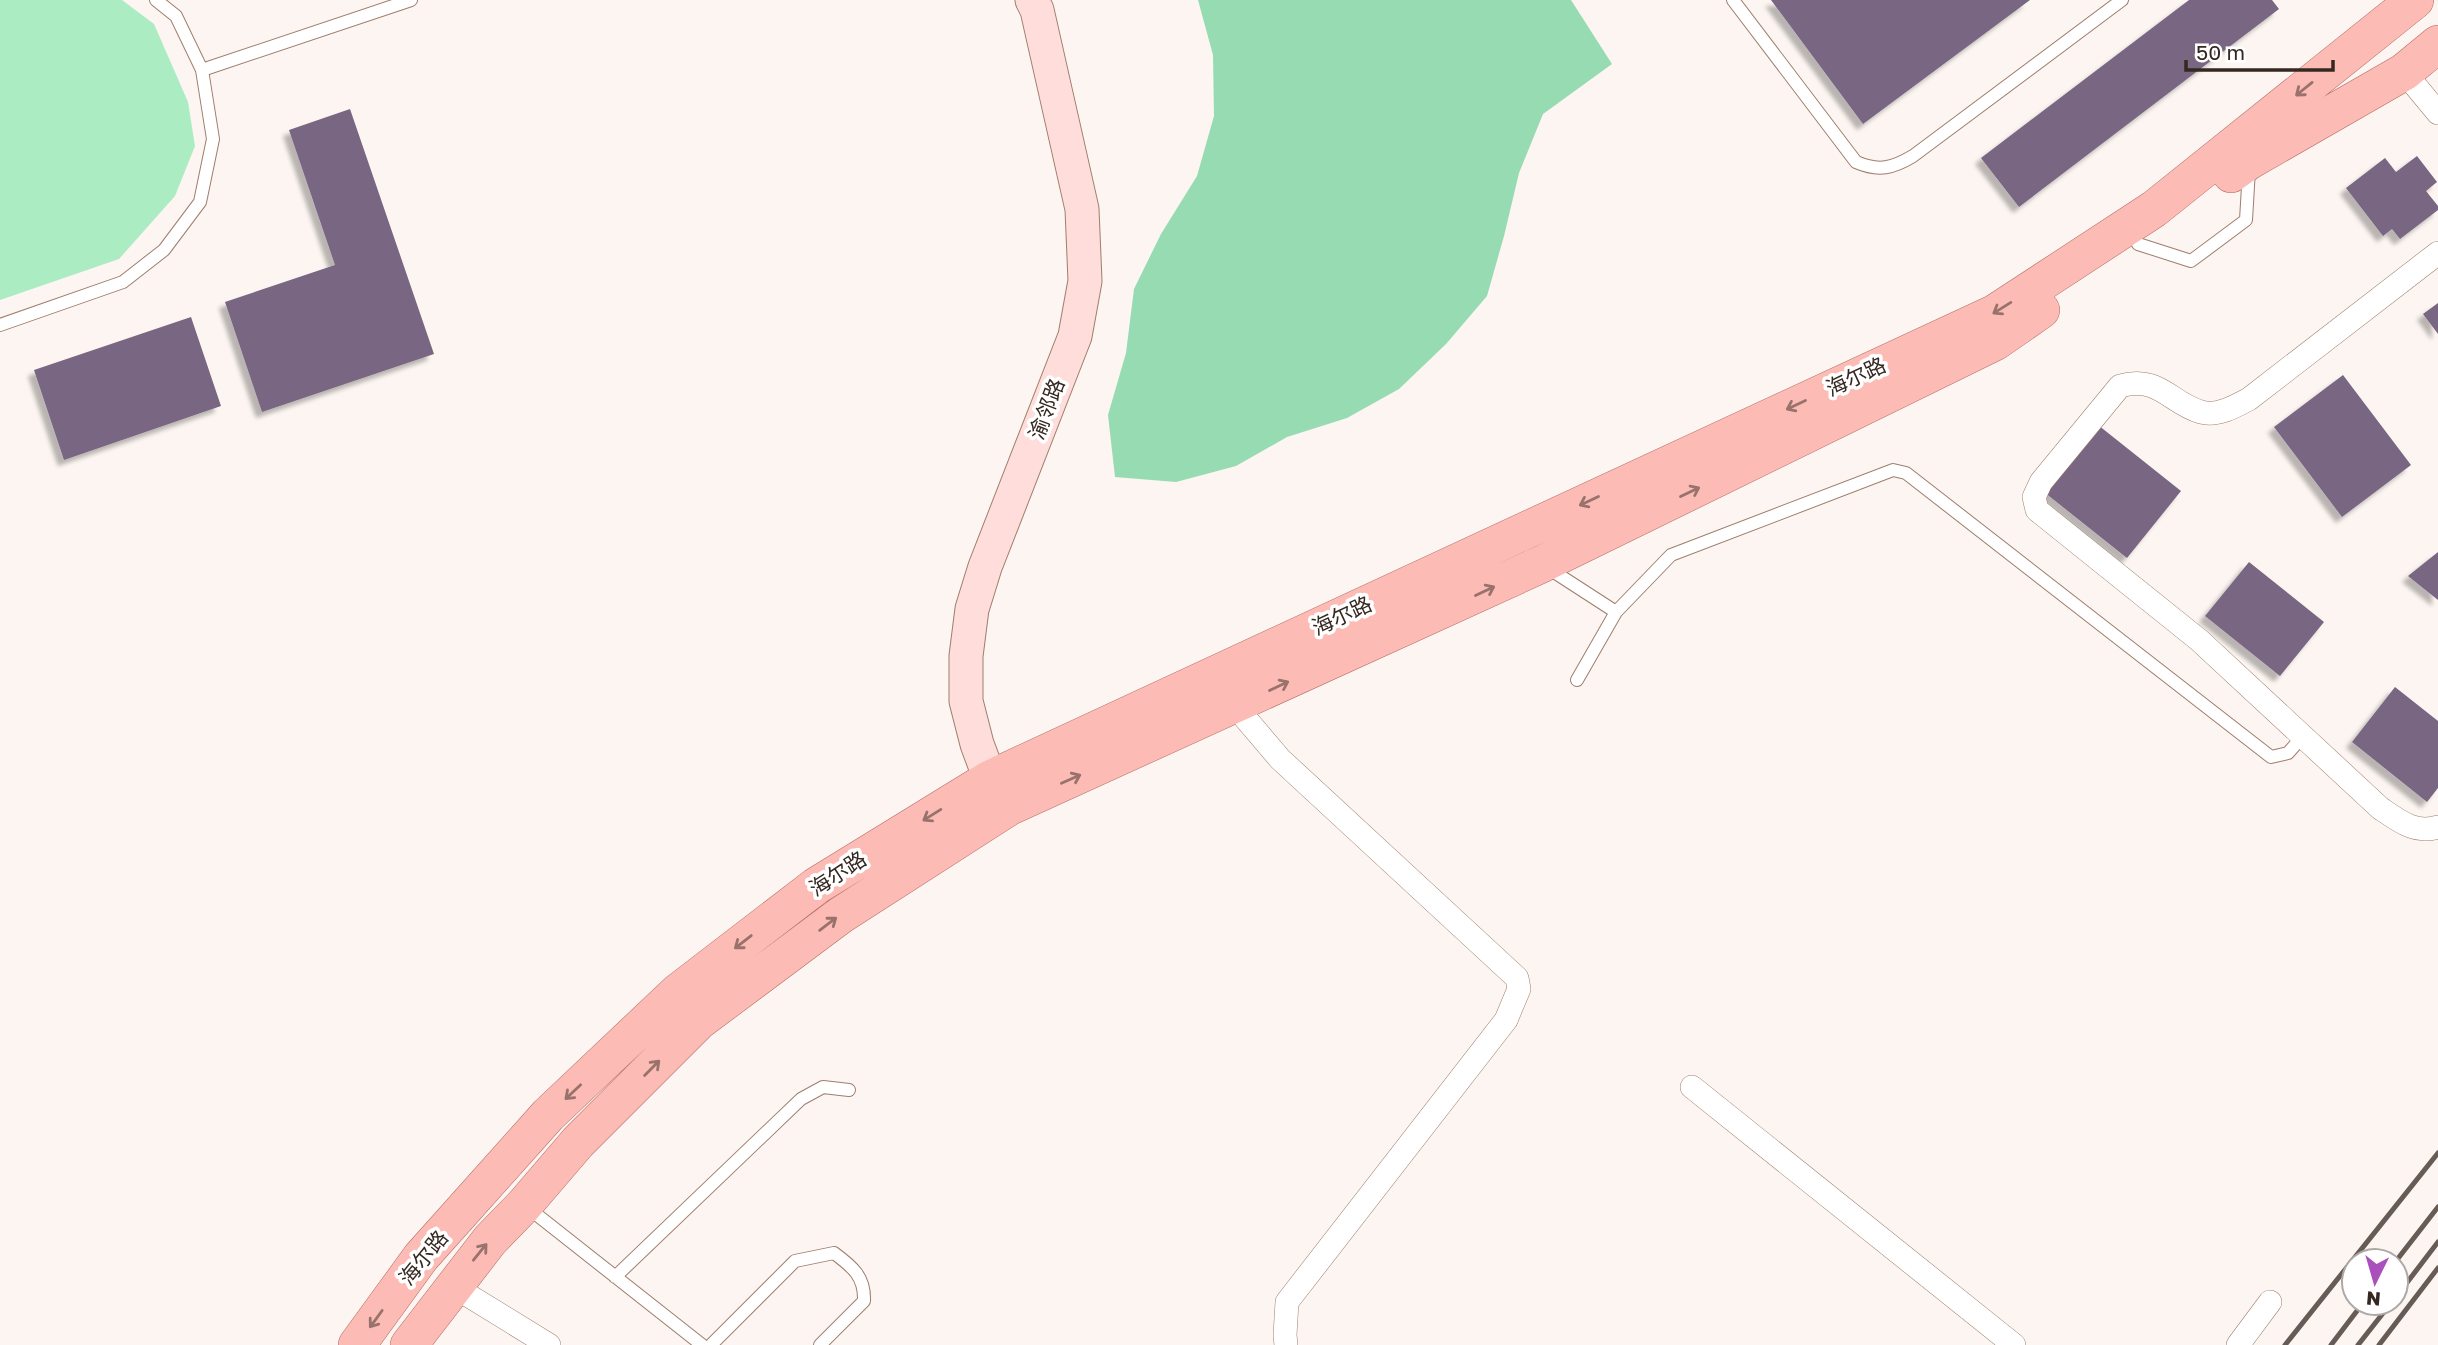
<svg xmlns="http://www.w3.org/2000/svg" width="2438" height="1345" viewBox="0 0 2438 1345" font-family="'Golos Text','Noto Sans SC',sans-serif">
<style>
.green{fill:#abecc3}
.forest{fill:#96dbb1}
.building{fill:#796682;filter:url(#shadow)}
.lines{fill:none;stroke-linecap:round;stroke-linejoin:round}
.service-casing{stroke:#9f7e6c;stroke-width:14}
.minor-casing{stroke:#9f7e6c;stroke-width:24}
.secondary-casing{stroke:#9f7e6c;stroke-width:35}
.primary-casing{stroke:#b56b61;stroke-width:38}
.service{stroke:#fff;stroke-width:12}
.minor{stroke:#fff;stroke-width:23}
.secondary{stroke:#feddda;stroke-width:33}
.primary{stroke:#fcbcb5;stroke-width:37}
.rail{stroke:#675b55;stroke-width:5}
.oneway{stroke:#98726b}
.labels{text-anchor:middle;stroke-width:7;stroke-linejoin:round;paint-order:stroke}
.street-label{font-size:21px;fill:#352821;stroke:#fff}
</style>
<defs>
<filter id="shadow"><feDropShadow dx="-6" dy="6" stdDeviation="2" flood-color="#0004"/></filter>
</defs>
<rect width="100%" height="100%" fill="#fcf5f1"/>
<path class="green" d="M0 0H122L154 24 188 102 195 146 175 196 119 259 0 300Z"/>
<path class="forest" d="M1198 0H1571L1612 64 1543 114 1519 173 1504 236 1487 296 1446 344 1399 389 1347 418 1287 437 1236 466 1176 482 1115 477 1108 415 1126 353 1134 289 1161 234 1197 176 1214 116 1213 55Z"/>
<path class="building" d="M1771 0H2030L1863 124Z
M2189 0H2272L2279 9 2019 207 1981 158Z
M350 109 434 354 262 412 225 302 335 265 289 130Z
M2417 156 2437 182 2426 191 2438 206V210L2400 239 2392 229 2383 236 2346 188 2385 158 2396 172Z
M2438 303V334L2423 314Z
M191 317 221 406 64 460 34 370Z
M2343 375 2411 465 2342 517 2274 427Z
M2093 421 2181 491 2127 558 2039 488Z
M2438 552V600L2408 576Z
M2249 562 2324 622 2280 676 2205 616Z
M2395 687 2438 721V788L2427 802 2352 742Z"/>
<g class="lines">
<g class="service-casing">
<path id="service" d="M1733 0 1856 162C1879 172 1893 168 1913 156L2122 0
M202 70 411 0
M2138 244 2191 261 2246 220 2249 169
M0 325 123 282 164 250 200 202 213 139 202 70 176 16 156 0
M1548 568 1616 612
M1577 680 1616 612 1671 555 1893 470 1906 473 2271 757 2288 753 2303 736
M527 1207 702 1345
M615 1277 801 1099 823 1087 849 1090
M711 1345 795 1261 834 1253C853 1267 865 1277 864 1301L820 1345"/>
</g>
<g class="minor-casing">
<path id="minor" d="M2404 72 2438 113
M2438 253 2249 399C2236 406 2217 417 2201 412 2170 403 2159 375 2120 386L2041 482 2034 497 2037 510 2199 640 2380 808C2399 821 2415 834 2438 827
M1235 706 1280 759 1517 978 1519 989 1506 1020 1287 1302 1285 1335 1286 1345
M1692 1087 2014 1345
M453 1286 549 1345
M2238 1345 2270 1302"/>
</g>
<g class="secondary-casing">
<path id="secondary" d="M1004 800 990 779 977 744 966 701V656L972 609 985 567 1075 336 1085 281 1082 209 1037 10 1032 0"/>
</g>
<g class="primary-casing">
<path id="primary" d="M2231 174 2249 161 2404 72 2438 44
M357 1345 421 1257 548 1115 678 992 816 886 990 779 1995 313 2154 209 2415 0
M409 1345 490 1240 524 1205 578 1142 699 1021 841 915 1009 807 1542 564 1995 342 2041 310"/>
</g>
<use href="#service" class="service"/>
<use href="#minor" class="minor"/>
<use href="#secondary" class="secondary"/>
<use href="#primary" class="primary"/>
<path class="rail" d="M2396 1261 2438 1207
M2396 1297 2438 1242
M2285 1345 2438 1153
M2331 1345 2363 1303
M2358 1345 2391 1303
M2379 1345 2438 1268"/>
</g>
<defs><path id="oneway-shaft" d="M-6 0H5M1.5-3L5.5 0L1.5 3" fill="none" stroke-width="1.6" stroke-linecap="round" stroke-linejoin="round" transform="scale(1.75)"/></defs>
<g class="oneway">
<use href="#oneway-shaft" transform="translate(2304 89) rotate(141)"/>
<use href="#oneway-shaft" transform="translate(2002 308) rotate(148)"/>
<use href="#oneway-shaft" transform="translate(1796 405) rotate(155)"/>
<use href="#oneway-shaft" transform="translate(1690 492) rotate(-26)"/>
<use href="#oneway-shaft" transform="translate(1589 501) rotate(155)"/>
<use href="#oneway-shaft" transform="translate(1485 591) rotate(-25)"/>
<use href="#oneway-shaft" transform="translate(1279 686) rotate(-25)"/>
<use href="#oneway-shaft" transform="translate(1071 779) rotate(-24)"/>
<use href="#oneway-shaft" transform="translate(932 815) rotate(148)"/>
<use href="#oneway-shaft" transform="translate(828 924) rotate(-37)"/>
<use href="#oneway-shaft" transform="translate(743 942) rotate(142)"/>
<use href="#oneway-shaft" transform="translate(652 1068) rotate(-45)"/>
<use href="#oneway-shaft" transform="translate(573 1092) rotate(137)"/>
<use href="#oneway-shaft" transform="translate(480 1252) rotate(-51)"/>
<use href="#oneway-shaft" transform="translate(376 1319) rotate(126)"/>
</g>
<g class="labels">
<g class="street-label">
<text transform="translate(1856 377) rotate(-25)" y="7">海尔路</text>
<text transform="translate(1047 409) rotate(-69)" y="7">渝邻路</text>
<text transform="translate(1342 616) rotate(-25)" y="7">海尔路</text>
<text transform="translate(838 874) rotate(-33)" y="7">海尔路</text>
<text transform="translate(424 1258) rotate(-51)" y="7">海尔路</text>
</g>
</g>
<g transform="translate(2375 1282) rotate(185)"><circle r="33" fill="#ffffff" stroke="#aea9a6" stroke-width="2"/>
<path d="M0-5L12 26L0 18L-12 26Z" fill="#aa50bc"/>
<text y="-10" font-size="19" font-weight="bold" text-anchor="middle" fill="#352821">N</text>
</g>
<path d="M2186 60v10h147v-10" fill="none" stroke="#352821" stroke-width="3.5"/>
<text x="2196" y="60" font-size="21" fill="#352821" stroke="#ffffff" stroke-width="5" paint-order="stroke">50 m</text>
</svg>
